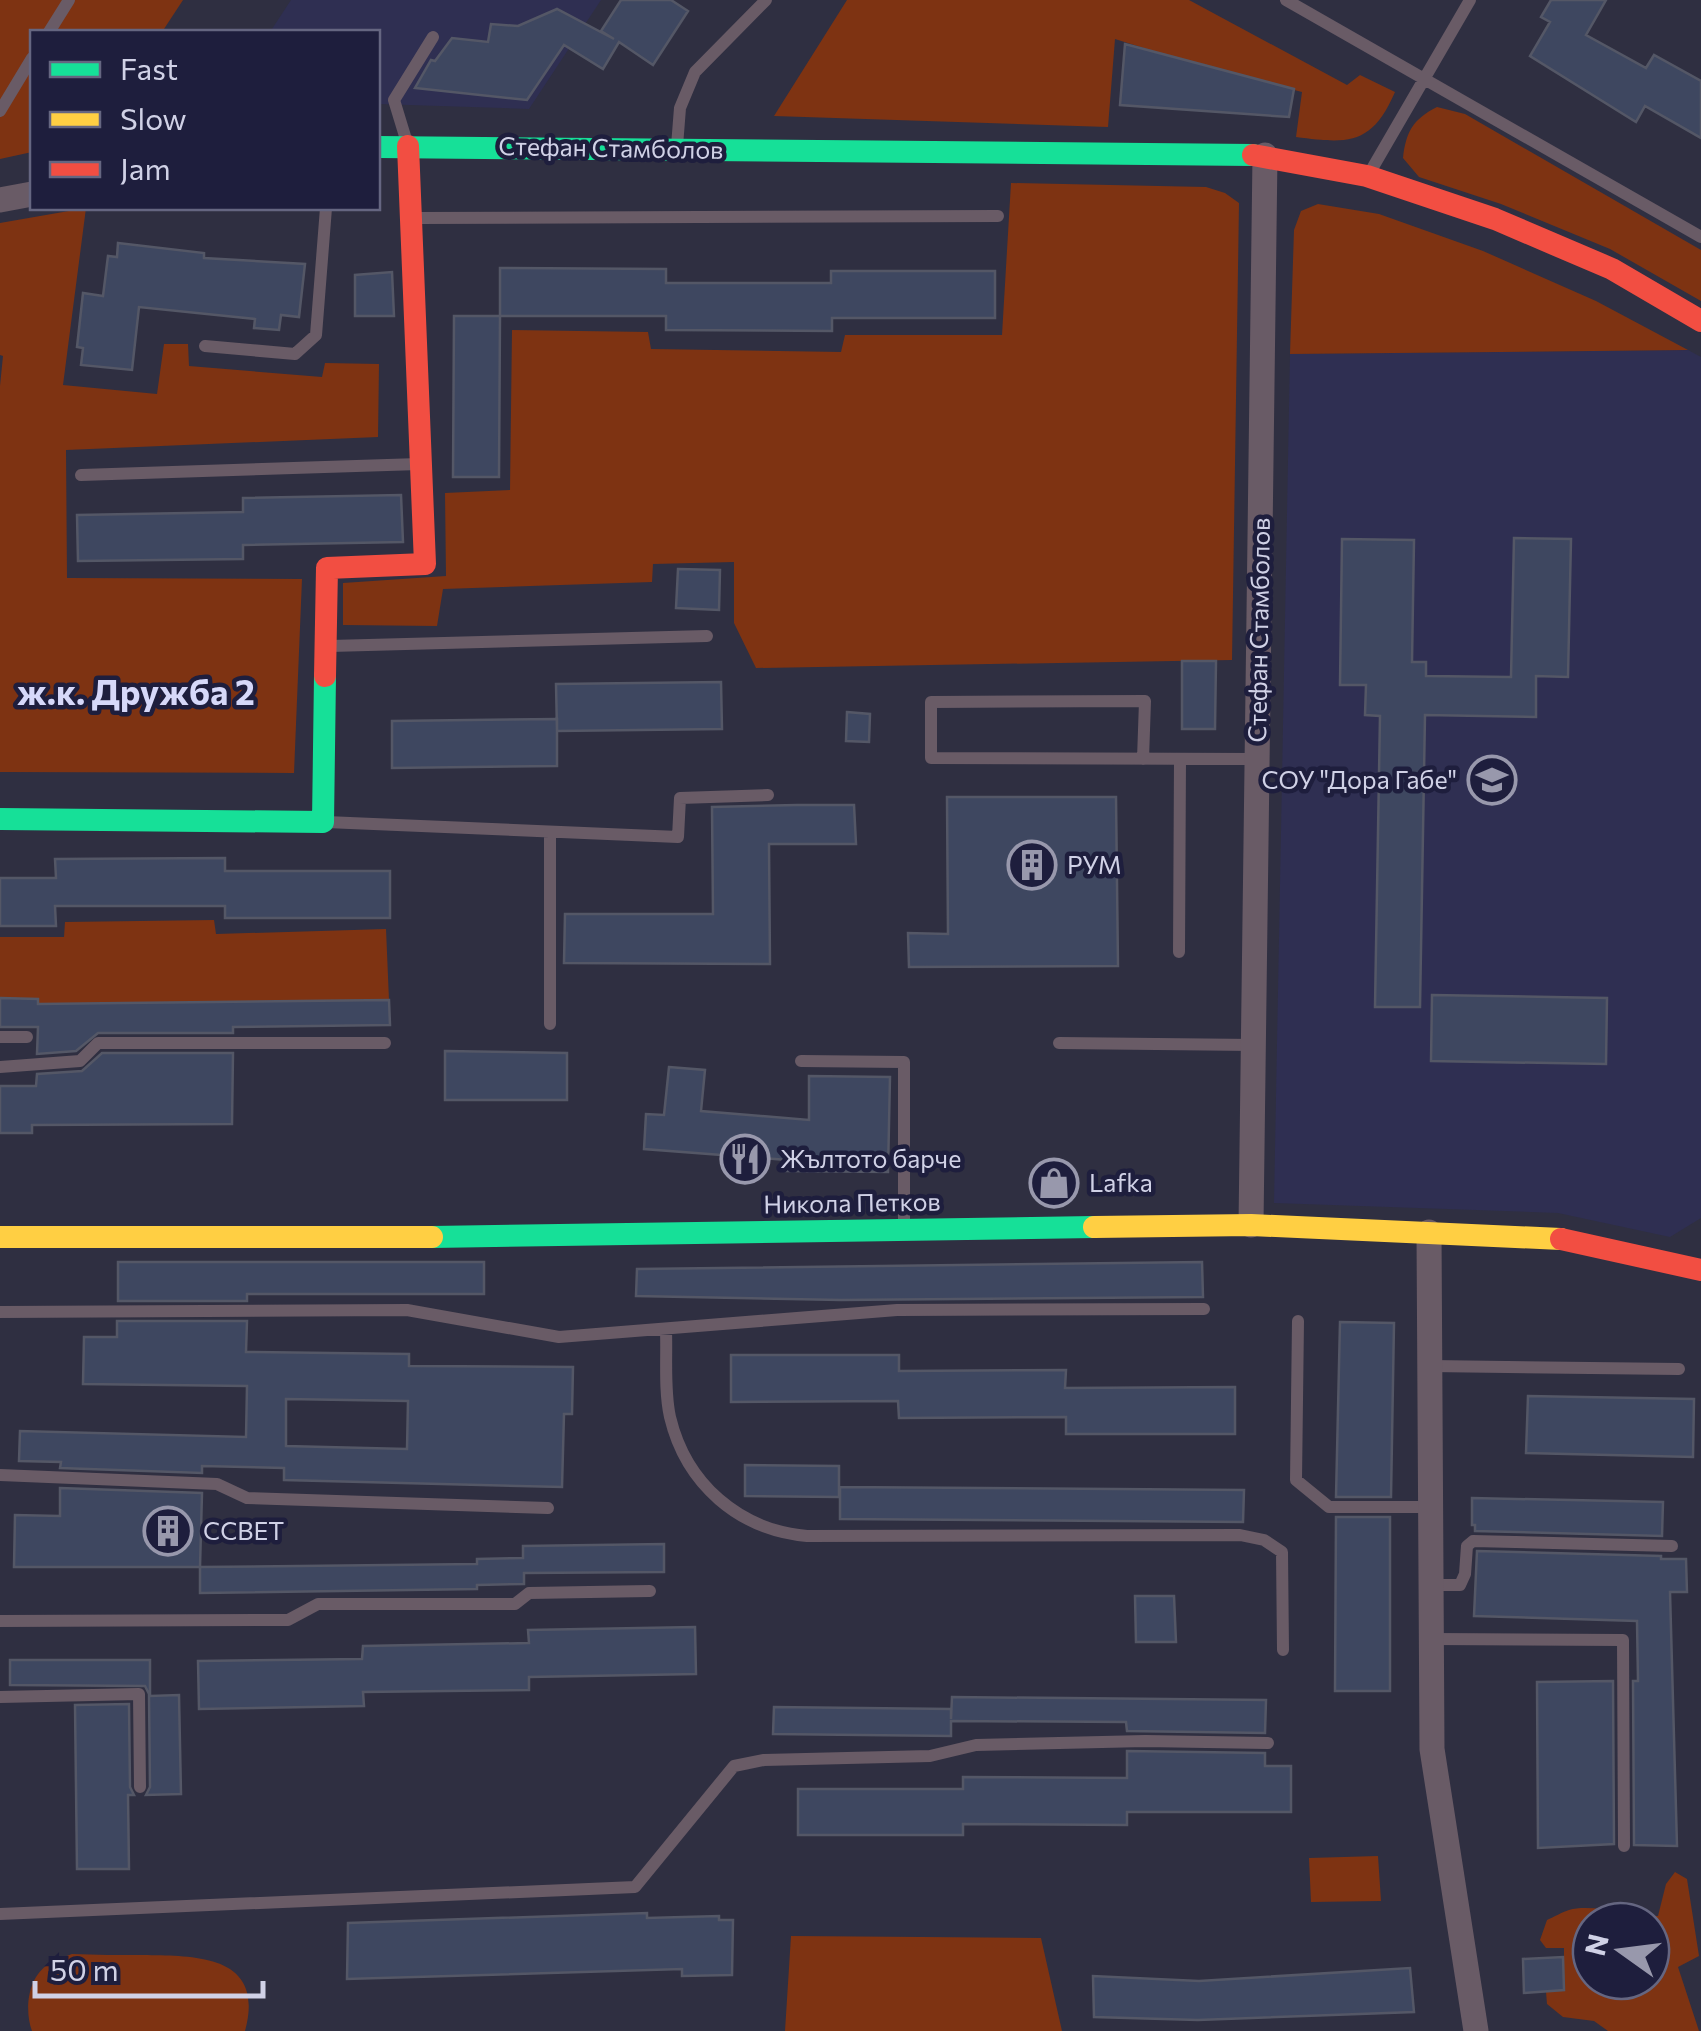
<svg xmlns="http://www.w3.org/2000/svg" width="1701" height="2031" viewBox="0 0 1701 2031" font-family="Commissioner,sans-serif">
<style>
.built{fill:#2f2f52}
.green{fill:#7e3312;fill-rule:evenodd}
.building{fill:#3e4760;stroke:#545766;stroke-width:2.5;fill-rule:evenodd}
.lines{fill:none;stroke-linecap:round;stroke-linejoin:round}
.lane{stroke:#695b66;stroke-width:12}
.street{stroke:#695b66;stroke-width:25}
.fast{stroke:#16e098;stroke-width:22}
.slow{stroke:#ffcf43;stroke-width:22}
.jam{stroke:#f24e42;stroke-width:22}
.labels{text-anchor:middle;stroke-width:9;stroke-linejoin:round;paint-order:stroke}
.street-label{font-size:25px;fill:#d0d1e6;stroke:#1e1e3d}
.poi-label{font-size:25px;fill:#d0d1e6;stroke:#1e1e3d;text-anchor:start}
.district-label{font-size:35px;font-weight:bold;fill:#d6d8f9;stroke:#1e1e3d}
</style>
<rect width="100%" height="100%" fill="#2f2f41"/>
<path class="built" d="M291 0H601L529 109 378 104V32H270Z
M1688 350 1701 357V1218L1670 1237 1558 1213 1274 1203 1290 354Z"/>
<path class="green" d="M0 0H183L162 32H32V152L0 159Z
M847 0H1189L1347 85 1360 75 1395 92C1372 145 1349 144 1296 137L1302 92 1201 66 1115 39 1108 127 774 116Z
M1437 107 1465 114 1701 250V301L1610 249 1501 204 1419 177 1403 158C1406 132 1413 119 1437 107Z
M1011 183 1206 187 1225 193 1239 203 1232 660 756 668 734 623V562L653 564 652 582 443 589 437 626 343 625V583L446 576 445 493 510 490 512 330 648 332 651 349 841 352 845 335H1002Z
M1318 204 1379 214 1483 251 1596 301 1688 350 1290 354 1294 230 1301 211Z
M86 208 63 385 157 394 164 344H188L189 366 322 377 325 363 379 364 378 437 66 450 67 578 302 579 294 773 0 772V386L3 356 0 355V223Z
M214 920 216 934 386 929 389 1000 73 1029 38 1027V999L0 998V937H64L65 922Z
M1378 1856 1381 1901 1311 1902 1309 1858Z
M1675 1872 1687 1879 1699 1956 1678 1967 1699 2031H1608L1594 2021 1563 2017 1547 2004 1546 1992 1564 1990V1948H1546L1540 1940 1547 1920C1554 1917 1562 1912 1569 1910 1591 1903 1632 1916 1658 1916L1666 1884ZM1591 1921H1651V1981H1591Z
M791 1936 1041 1938 1062 2031H785Z
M72 1954C96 1955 119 1955 143 1955 195 1956 266 1954 245 2031H32C24 2010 28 1976 49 1964 55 1959 65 1957 72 1954Z"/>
<path class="building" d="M621 0H671L688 11 653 65 619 42 603 69 564 45 527 100 415 88 431 60 435 61 452 38 488 42 491 24 518 26 557 9 614 39 601 31Z
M1551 0H1606L1586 35 1646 68 1654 55 1701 81V138L1645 106 1636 122 1530 56 1550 22 1541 17Z
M1125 44 1294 89 1289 117 1120 105Z
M118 243 204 253V258L305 264 299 317 281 315 279 330 254 328 255 319 139 307 132 370 81 365 83 348 77 347 83 293 103 296 108 256 117 257Z
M500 268 666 269V283H831V271H995V318H832V331L666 330V316H500Z
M392 272 394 316H355V275Z
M454 316H500L499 477H453Z
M401 495 403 542 243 545V559L78 561 77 515 243 512V498Z
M1514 538 1571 539 1568 677 1536 676V717L1425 715 1420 1007H1375L1380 716 1365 715 1366 685H1340L1342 539 1414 540 1412 662H1426V676L1511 677Z
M678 569 720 570 719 610 676 608Z
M1182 661H1216L1215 729H1182Z
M721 682 722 729 557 731 556 684Z
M847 712 870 714 869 742 846 741Z
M557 719V766L392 768V721Z
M947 797H1116L1118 966 909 967 908 933 948 934Z
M797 805H854L856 844H769L770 964 564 963 565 914H713L712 807Z
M225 858V871H390V918H225V906H55L56 926H0V878H56L55 859Z
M1432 995 1607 998 1606 1064 1431 1061Z
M0 998 38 999V1004L389 1000 390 1025 233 1027V1033H98L76 1051 37 1054 38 1027H0Z
M445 1051 567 1053V1100H445Z
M102 1053H233L232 1124 32 1125V1133H0V1086H36L37 1074 82 1071Z
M669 1067 705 1070 701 1111 809 1120V1076L890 1077 888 1172 786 1171 787 1160 644 1149 646 1114 664 1115Z
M118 1262H484V1294H247V1301H118Z
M1202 1262 1203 1297 841 1300 636 1296 637 1269Z
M117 1321H247L246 1352 409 1354V1366L573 1367 572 1414H564L562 1487 284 1480V1468L202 1466V1473L60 1468 61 1462 19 1461 20 1431 246 1437 247 1386 83 1384 84 1337H117ZM286 1399 408 1401 407 1449 286 1446Z
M1340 1322 1394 1323 1391 1497H1336Z
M731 1355H899V1371L1066 1370 1065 1388 1235 1387V1434H1066V1417L899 1418 898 1401 731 1402Z
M1528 1396 1694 1399 1693 1457 1526 1453Z
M745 1465 839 1466V1497L745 1496Z
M840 1487 1244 1490 1243 1522 840 1519Z
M60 1488 202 1493 200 1567H14L15 1515 60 1516Z
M1472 1498 1663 1502 1662 1536 1475 1531V1525H1472Z
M1336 1517H1390V1691H1335Z
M664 1544V1572L524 1573V1584L477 1585V1589L200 1593V1567L477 1564V1559L523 1558V1546Z
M1477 1551 1661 1556V1559H1686L1687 1592H1670L1677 1846 1634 1845 1633 1681H1638L1637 1621 1474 1616Z
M1135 1596H1174L1176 1642H1136Z
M695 1627 696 1674 529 1677V1690L363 1692 364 1706 199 1709 198 1661 362 1659 363 1646 529 1643 528 1630Z
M10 1660H150V1696L179 1695 181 1794 146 1795 150 1787 149 1694 145 1686 10 1685Z
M1613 1681 1614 1844 1538 1848 1537 1682Z
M952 1697 1266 1700 1265 1733 1127 1731 1126 1722 951 1721V1736L773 1734 774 1707 951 1709V1719Z
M129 1704 130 1787 134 1795H128L129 1869H77L75 1705Z
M1127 1751 1265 1753V1766H1291V1812H1127V1825L963 1824V1835H798V1789H963V1777L1127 1778Z
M647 1913V1918L719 1916V1920H733L732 1975 682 1976V1969L347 1979 348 1923Z
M1563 1957 1564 1990 1524 1993 1523 1959Z
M1410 1968 1414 2012 1198 2020 1094 2017 1093 1976 1199 1981Z"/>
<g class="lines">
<path class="lane" d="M1286 0 1701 237
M49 32 69 0
M0 111 32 58
M408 146 394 100 433 37
M677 146 680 108 695 72 766 0
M1369 174 1470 0
M416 218 998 216
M205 346 295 354 316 335 326 208
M81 475 419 464
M330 646 707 636
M1143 759 1145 701 931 702V758L1257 759
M326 822 678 837 680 798 768 795
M550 832V1024
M1179 952 1180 759
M0 1037H27
M1059 1043 1254 1045
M801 1061 904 1062V1228
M0 1067 80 1061 98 1043H385
M0 1312 407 1310 559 1337 897 1310 1204 1309
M1298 1321 1296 1480 1329 1507H1431
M666 1331C667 1358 664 1390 670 1417 686 1484 739 1530 807 1536L1240 1535 1264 1540 1282 1552 1283 1650
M1430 1366 1679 1369
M0 1475 217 1484 247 1498 548 1508
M1431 1585H1460L1465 1574 1467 1546 1473 1541 1672 1546
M0 1621 288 1620 318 1604H515L529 1593 650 1591
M1432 1639 1623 1640 1624 1846
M0 1697 139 1694 140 1787
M0 1914 635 1887 734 1766 764 1760 930 1756 976 1745 1145 1741 1268 1743"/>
<path class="street" d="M0 200 32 194
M1251 1225 1265 155
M1429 1232 1432 1749 1476 2031"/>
<path class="fast" d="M378 147 1253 155
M0 819 323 822 325 676
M432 1237 1094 1227"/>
<path class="slow" d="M1094 1227 1251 1225 1561 1239
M0 1237H432"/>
<path class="jam" d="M1253 155 1367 176 1495 219 1612 269 1701 321
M325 676 327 568 425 564 408 146
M1561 1239 1701 1270"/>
</g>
<defs>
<g id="school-ring" transform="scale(2.5)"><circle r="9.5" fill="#1e1e3d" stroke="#9898ac" stroke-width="1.5"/><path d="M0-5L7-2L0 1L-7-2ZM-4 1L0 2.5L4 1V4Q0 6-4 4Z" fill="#9898ac"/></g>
<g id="building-ring" transform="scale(2.5)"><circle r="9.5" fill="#1e1e3d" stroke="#9898ac" stroke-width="1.5"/><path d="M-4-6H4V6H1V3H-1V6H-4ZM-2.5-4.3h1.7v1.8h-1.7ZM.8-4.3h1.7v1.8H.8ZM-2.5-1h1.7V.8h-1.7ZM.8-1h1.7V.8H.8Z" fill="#9898ac"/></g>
<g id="restaurant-ring" transform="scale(2.5)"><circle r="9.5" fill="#1e1e3d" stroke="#9898ac" stroke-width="1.5"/><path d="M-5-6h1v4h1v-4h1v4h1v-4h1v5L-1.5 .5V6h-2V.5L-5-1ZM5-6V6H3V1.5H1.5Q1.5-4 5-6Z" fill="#9898ac"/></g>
<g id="shop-ring" transform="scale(2.5)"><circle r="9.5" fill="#1e1e3d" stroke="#9898ac" stroke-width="1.5"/><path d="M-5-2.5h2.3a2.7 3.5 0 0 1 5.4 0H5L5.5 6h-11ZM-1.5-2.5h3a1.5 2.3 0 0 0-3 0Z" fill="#9898ac"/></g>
</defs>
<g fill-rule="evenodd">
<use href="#school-ring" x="1492" y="780"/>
<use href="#building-ring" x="1032" y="865"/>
<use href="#restaurant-ring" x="745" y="1159"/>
<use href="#shop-ring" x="1054" y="1183"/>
<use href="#building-ring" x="168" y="1531"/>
</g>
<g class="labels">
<g class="street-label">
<text transform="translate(611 148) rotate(1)" y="9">Стефан Стамболов</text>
<text transform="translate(1259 630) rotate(-89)" y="9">Стефан Стамболов</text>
<text transform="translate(852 1203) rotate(-1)" y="9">Никола Петков</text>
</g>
<g class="poi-label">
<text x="1457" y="789" text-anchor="end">СОУ "Дора Габе"</text>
<text x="1067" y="874">РУМ</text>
<text x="780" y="1168">Жълтото барче</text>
<text x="1089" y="1192">Lafka</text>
<text x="203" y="1540">ССВЕТ</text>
</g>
<g class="district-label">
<text x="136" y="705">ж.к. Дружба 2</text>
</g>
</g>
<rect x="30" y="30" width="350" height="180" fill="#1e1e3d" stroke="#656681" stroke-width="2.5"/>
<rect x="50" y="62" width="50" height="15" fill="#16e098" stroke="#656681" stroke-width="2.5"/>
<text x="120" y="80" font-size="30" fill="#d0d1e6">Fast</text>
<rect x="50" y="112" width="50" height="15" fill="#ffcf43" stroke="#656681" stroke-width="2.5"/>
<text x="120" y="130" font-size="30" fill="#d0d1e6">Slow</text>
<rect x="50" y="162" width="50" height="15" fill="#f24e42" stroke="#656681" stroke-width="2.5"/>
<text x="120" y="180" font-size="30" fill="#d0d1e6">Jam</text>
<g transform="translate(1621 1951) rotate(284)"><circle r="48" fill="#1e1e3d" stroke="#656681" stroke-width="2.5"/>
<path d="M0-8L18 38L0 25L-18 38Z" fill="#9898ac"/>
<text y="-15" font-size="28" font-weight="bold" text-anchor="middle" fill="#d0d1e6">N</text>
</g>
<path d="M35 1981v15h228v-15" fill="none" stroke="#d0d1e6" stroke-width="5"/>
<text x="50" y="1981" font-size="30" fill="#d0d1e6" stroke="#1e1e3d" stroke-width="8" paint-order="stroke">50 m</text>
</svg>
